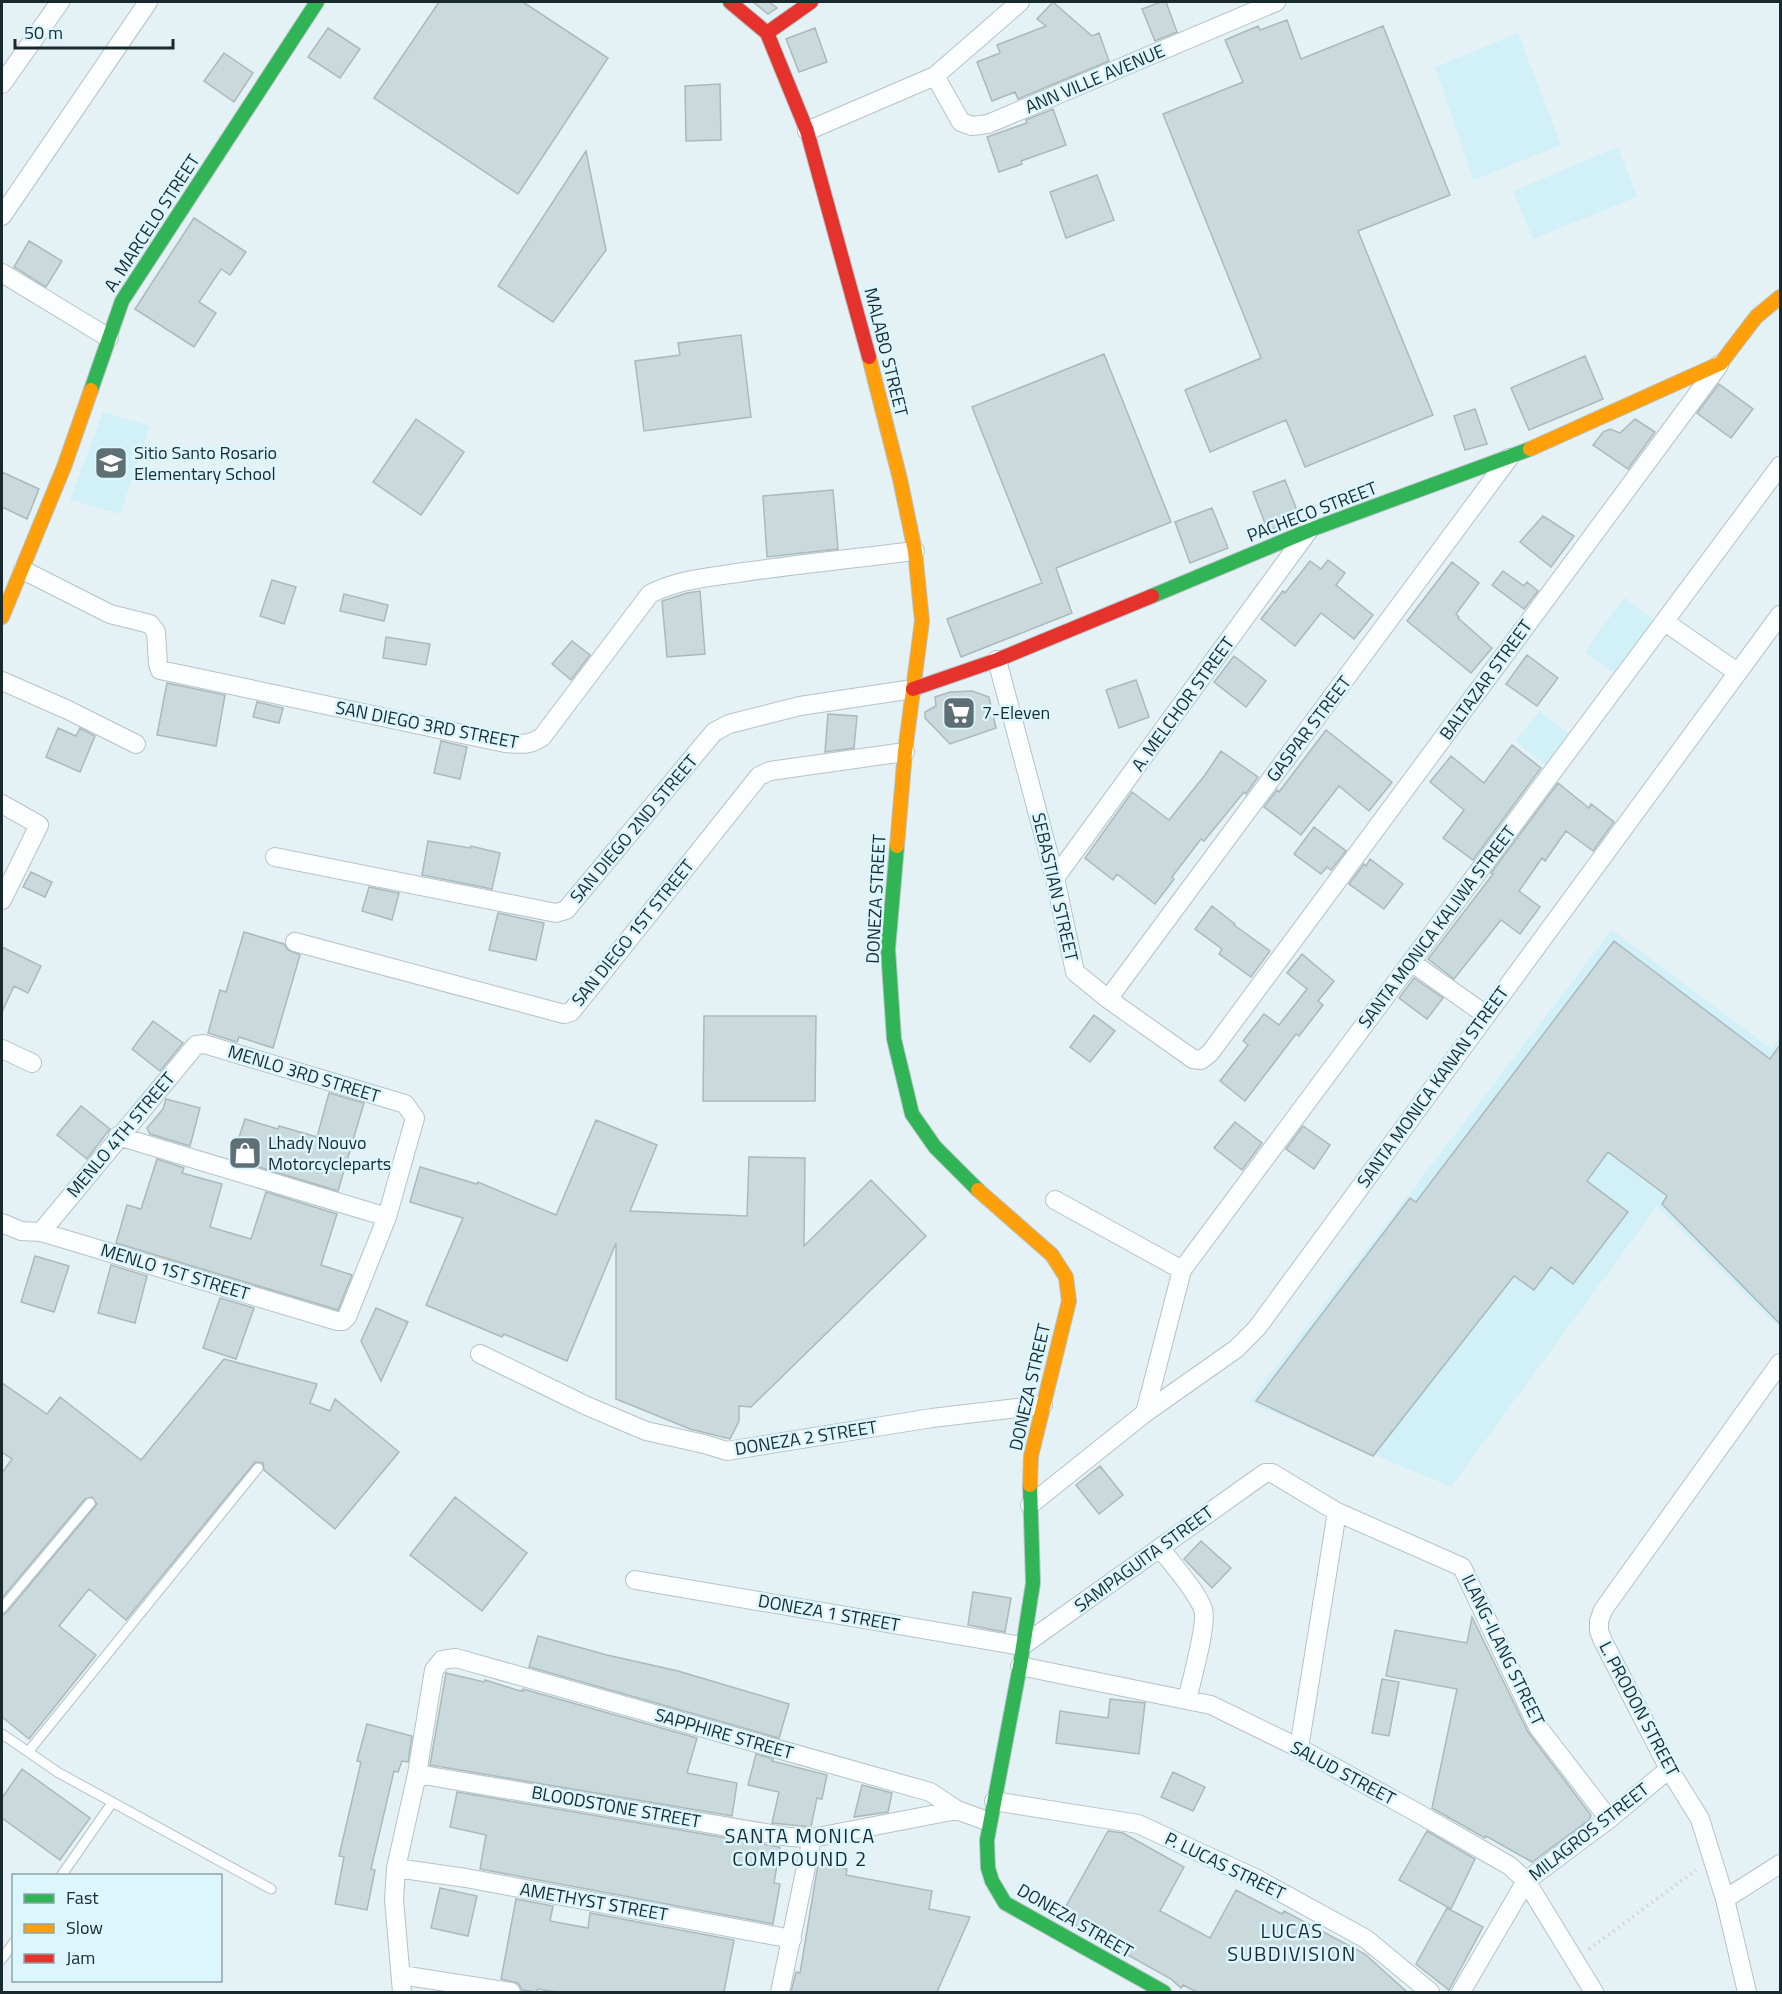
<svg xmlns="http://www.w3.org/2000/svg" width="1782" height="1994" viewBox="0 0 1782 1994" font-family="'Titillium Web',sans-serif">
<style>
.built{fill:#d2f0f8}
.building{fill:#cad9db;stroke:#aab9bb;stroke-width:1.5}
.lines{fill:none;stroke-linecap:round;stroke-linejoin:round}
.lane-casing{stroke:#b5c3c7;stroke-width:11}
.street-casing{stroke:#b5c3c7;stroke-width:20}
.fast-casing{stroke:#b5c3c7;stroke-width:16}
.slow-casing{stroke:#b5c3c7;stroke-width:16}
.jam-casing{stroke:#b5c3c7;stroke-width:16}
.path{stroke:#d0d4d5;stroke-width:4;stroke-dasharray:1.5 4.5;stroke-linecap:butt}
.lane{stroke:#fbfdfe;stroke-width:9}
.street{stroke:#fbfdfe;stroke-width:18}
.fast{stroke:#30b455;stroke-width:14}
.slow{stroke:#ff9f0a;stroke-width:14}
.jam{stroke:#e5322d;stroke-width:14}
.labels{text-anchor:middle;stroke-width:5;stroke-linejoin:round;paint-order:stroke}
.street-label{font-size:18px;fill:#182a2e;stroke:#dcf6fe}
.poi-label{font-size:18px;fill:#182a2e;stroke:#dcf6fe;text-anchor:start}
.neighbourhood-label{font-size:20px;letter-spacing:1.5px;fill:#182a2e;stroke:#dcf6fe}
</style>
<rect width="100%" height="100%" fill="#e4f2f6"/>
<path class="built" d="M1518 33 1561 145 1473 180 1435 67Z
M1618 147 1637 197 1533 239 1513 191Z
M103 412 150 426 120 514 70 500Z
M1624 597 1656 622 1619 676 1585 652Z
M1540 711 1570 735 1547 766 1515 741Z
M1612 930 1772 1049 1780 1037V1329L1657 1206 1451 1487 1249 1402Z"/>
<path class="building" d="M439 2H523L608 58 518 194 374 98Z
M753 2H769L777 8 768 14Z
M1053 2 1092 36 1099 33 1109 61 1018 99 1015 92 992 101 977 62 1000 53 997 45 1046 26 1037 19Z
M1161 2H1166L1177 32 1155 41 1142 9Z
M1287 20 1301 59 1383 26 1450 195 1358 231 1433 415 1305 467 1286 420 1210 452 1185 390 1261 358 1163 114 1243 82 1225 40 1258 26 1260 30Z
M328 28 360 49 340 78 308 57Z
M815 28 827 62 799 72 786 39Z
M224 53 253 73 234 102 204 81Z
M720 84 721 140 686 141 685 86Z
M1053 109 1066 145 1021 161 1022 164 999 172 987 137 1027 123 1026 120Z
M586 151 606 250 553 322 498 286Z
M1097 175 1114 220 1066 238 1050 192Z
M194 218 246 252 230 275 221 269 199 302 216 313 194 347 135 309Z
M29 241 62 261 46 287 14 267Z
M741 335 751 417 644 431 635 361 680 355 678 343Z
M1104 354 1171 522 1056 568 1072 613 961 657 947 619 1042 583 972 407Z
M1585 356 1603 399 1529 430 1511 388Z
M1719 384 1753 409 1731 438 1697 413Z
M1475 409 1487 444 1465 450 1454 416Z
M416 419 464 452 421 515 373 482Z
M1635 419 1655 432 1628 469 1593 445 1603 432 1610 429 1620 433Z
M2 472 39 489 27 519 2 507Z
M1285 480 1300 518 1268 531 1253 492Z
M833 490 838 549 767 557 763 496Z
M1212 508 1228 548 1190 563 1175 522Z
M1543 516 1574 536 1551 567 1520 542Z
M1328 560 1345 573 1336 585 1373 615 1354 639 1321 613 1295 646 1261 619 1283 591 1285 593 1310 561 1321 569Z
M1452 562 1479 583 1456 614 1459 617 1458 618 1492 648 1471 673 1407 621Z
M1503 571 1524 586 1527 582 1538 591 1524 609 1492 585Z
M272 580 296 587 284 624 260 616Z
M700 591 705 654 667 657 662 601 687 593Z
M344 594 388 605 384 621 340 611Z
M386 637 430 644 426 665 383 658Z
M572 641 590 655 571 680 552 664Z
M1527 655 1558 678 1537 706 1506 684Z
M1234 656 1266 681 1246 707 1214 682Z
M1136 680 1149 717 1119 728 1106 690Z
M167 683 225 695 216 746 157 735Z
M972 691 989 697 996 728 950 744 925 718V712L936 706 935 697 950 692Z
M257 702 283 708 279 723 253 717Z
M828 714 857 716 854 748 825 752Z
M58 728 76 736 80 728 95 736 80 772 46 757Z
M1326 730 1392 782 1369 811 1339 786 1301 835 1264 807 1277 790 1279 792Z
M441 741 467 747 460 779 434 773Z
M1512 745 1541 768 1473 860 1443 838 1464 810 1430 782 1451 756 1484 783Z
M1221 751 1258 777 1246 794 1244 792 1204 841 1201 839 1172 877 1174 879 1155 904 1117 874 1113 880 1085 858 1132 792 1169 820 1205 775Z
M1558 783 1589 808 1591 804 1614 822 1593 851 1566 831 1545 861 1542 858 1519 891 1540 907 1520 934 1501 920 1454 979 1428 959 1493 874 1491 873Z
M1314 827 1346 851 1331 870 1327 867 1321 874 1294 854Z
M428 841 470 848 471 846 500 853 492 889 422 875Z
M1370 859 1403 884 1384 909 1349 884 1364 864 1366 866Z
M31 872 52 882 45 897 23 887Z
M369 887 399 893 392 920 362 911Z
M1212 906 1235 924 1234 925 1270 951 1251 977 1219 954 1222 949 1195 929Z
M498 913 544 923 536 960 489 950Z
M244 932 284 944 288 950 300 955 273 1048 239 1037 237 1042 208 1033 220 990 226 992Z
M1614 941 1770 1059 1780 1045V1324L1662 1204 1667 1196 1608 1152 1587 1181 1628 1212 1573 1284 1551 1267 1534 1290 1514 1276 1373 1456 1256 1401 1410 1198 1416 1202Z
M2 947 41 966 28 993 14 986 2 1012Z
M1302 954 1334 981 1318 1001 1323 1005 1299 1036 1296 1034 1245 1101 1220 1081 1248 1045 1243 1041 1264 1014 1279 1025 1307 989 1287 973Z
M1414 978 1443 998 1427 1019 1399 998Z
M1094 1015 1115 1031 1090 1062 1070 1047Z
M704 1016H816L815 1101H703Z
M153 1021 183 1043 160 1071 132 1049Z
M329 1093 364 1103 338 1191 232 1159 245 1119 278 1129 279 1126 317 1137Z
M166 1099 200 1108 190 1146 150 1134 147 1128 163 1109Z
M81 1106 110 1129 87 1159 57 1135Z
M596 1120 657 1145 630 1211 747 1216 749 1157 805 1158 804 1246 871 1180 926 1236 751 1407 739 1406V1421L730 1439 690 1429 616 1399V1243L567 1361 504 1334 502 1337 426 1305 463 1218 410 1202 420 1167 477 1184 478 1182 556 1215Z
M1235 1122 1262 1143 1242 1170 1214 1148Z
M1303 1126 1330 1145 1314 1169 1286 1149Z
M157 1159 184 1168 182 1173 222 1184 210 1227 251 1239 266 1192 337 1214 321 1265 352 1275 338 1310 116 1243 127 1205 141 1209Z
M35 1256 69 1266 54 1312 21 1302Z
M111 1265 147 1276 135 1323 98 1313Z
M220 1298 254 1308 236 1359 203 1348Z
M376 1308 408 1322 381 1381 361 1341Z
M224 1359 317 1384 310 1403 330 1411 335 1399 399 1452 335 1529 264 1470 263 1463 255 1462 126 1620 89 1589 59 1626 96 1655 29 1739 2 1717V1615L7 1612 97 1504 92 1497 85 1499 2 1598V1473L12 1459 2 1452V1383L47 1414 60 1397 141 1460Z
M1100 1466 1123 1495 1099 1514 1076 1485Z
M455 1497 527 1553 482 1611 410 1555Z
M1201 1541 1231 1568 1212 1588 1184 1559Z
M973 1592 1011 1598 1005 1632 968 1625Z
M1472 1617 1528 1732 1591 1815 1589 1820 1532 1862 1486 1836 1485 1838 1432 1808 1457 1689 1386 1676 1395 1630 1467 1643Z
M538 1636 607 1655 678 1671 789 1704 779 1738 529 1667Z
M446 1673 484 1682 485 1680 517 1690 523 1691V1689L697 1738 687 1773 737 1783 732 1816 430 1765Z
M1382 1679 1399 1682 1389 1736 1372 1733Z
M1110 1699 1145 1703 1139 1754 1056 1743 1060 1711 1108 1718Z
M367 1724 412 1736 408 1762 402 1761 398 1772 394 1771 371 1869 375 1870 367 1910 335 1904 344 1857 339 1856 361 1762 357 1761Z
M756 1754 773 1759 772 1761 827 1775 822 1799 817 1798 811 1827 772 1823 779 1792 748 1785Z
M22 1769 90 1818 60 1860 2 1818V1798Z
M1173 1772 1205 1787 1193 1811 1161 1797Z
M862 1785 892 1793 888 1812 854 1817Z
M457 1792 780 1847 774 1883 780 1884 773 1924 480 1869 486 1835 450 1827Z
M1108 1831 1123 1833 1184 1867 1160 1911 1210 1938 1236 1890 1282 1914 1284 1911 1365 1954 1407 1992H1197L1183 1985 1181 1988 1171 1979 1060 1917Z
M1427 1831 1475 1859 1451 1909 1399 1880Z
M818 1864 847 1869 846 1875 932 1891 929 1909 970 1917 937 1992H791L796 1972 800 1973Z
M440 1888 477 1896 468 1936 431 1928Z
M516 1899 553 1906 550 1921 588 1928 590 1913 734 1940 724 1992H557L538 1989 536 1992 522 1990 518 1983 501 1979Z
M1447 1908 1483 1927 1449 1990 1416 1964Z"/>
<g class="lines">
<g class="lane-casing">
<path id="lane" d="M2 1608 90 1503
M2 1734 59 1773 271 1889
M28 1752 258 1468
M61 1876 112 1803
M2 1959 14 1942"/>
</g>
<g class="street-casing">
<path id="street" d="M935 76 961 122 972 126 988 124 1276 2
M2 84 60 2
M807 131 935 76 1020 2
M2 216 148 2
M2 273 109 338
M23 570 110 614 150 624 156 632 158 664 160 670 505 743C520 744 529 746 542 737L650 594C679 579 712 577 744 572 801 564 858 558 915 551
M1665 622 1737 672
M997 660 1055 878 1075 972 1108 999 1193 1059 1201 1060 1210 1053 1719 365
M2 681 68 710 136 744
M2 804 39 825 2 900
M275 857 556 913 566 910 714 732 729 724 800 706 913 689
M1055 878 1309 530
M295 942 564 1014 571 1012 759 776 770 771 905 752
M1411 962 1486 1015
M1108 999 1509 458
M2 1049 32 1063
M118 1136 387 1217
M1055 1200 1182 1270
M2 1223 21 1231 41 1232 337 1321H343L347 1317 387 1217 415 1118 405 1104 204 1044 196 1045 41 1232
M480 1354 587 1406 646 1431 704 1444 727 1451 932 1418 1043 1405
M1145 1413 1182 1270 1780 466
M1030 1505 1145 1413 1236 1349 1257 1328 1780 615
M1160 1548C1172 1564 1196 1590 1203 1609 1208 1623 1191 1682 1187 1700
M635 1580 1022 1646 1265 1473H1272L1337 1512 1462 1567 1538 1727 1609 1819
M1020 1666 1211 1705 1299 1748 1416 1812 1510 1866 1526 1881 1594 1992
M1299 1748 1337 1512
M417 1774 789 1837 812 1838 957 1810
M994 1801 1138 1824 1255 1878 1366 1939 1430 1992
M396 1868 466 1878 792 1939
M1725 1899 1780 1864
M401 1975 511 1992
M402 1992 394 1900 396 1868 417 1774 434 1670 442 1660 456 1658 930 1792 957 1810 987 1821
M780 1992 812 1838
M1461 1992 1526 1881 1609 1819 1669 1769
M1747 1992 1725 1899 1700 1819 1669 1769 1603 1641 1599 1631V1621L1603 1610 1780 1363"/>
</g>
<g class="fast-casing">
<path id="fast" d="M91 390 122 301 317 2
M1152 596 1310 530 1530 449
M897 846 888 949 894 1039 912 1114 935 1147 978 1190
M1030 1485 1033 1583 1020 1666 987 1840 988 1868 992 1881 1005 1903 1164 1992"/>
</g>
<g class="slow-casing">
<path id="slow" d="M869 357 900 479 915 551 922 621 905 752 897 846
M1530 449 1721 363 1756 317 1780 297
M2 617 64 467 91 390
M978 1190 1052 1255 1066 1277 1069 1301 1031 1456 1030 1485"/>
</g>
<g class="jam-casing">
<path id="jam" d="M730 2 767 33 807 131 869 357
M767 33 811 2
M913 689 997 660 1152 596"/>
</g>
<path class="path" d="M1589 1949 1696 1870"/>
<use href="#lane" class="lane"/>
<use href="#street" class="street"/>
<use href="#fast" class="fast"/>
<use href="#slow" class="slow"/>
<use href="#jam" class="jam"/>
</g>
<defs>
<g id="school-square" transform="scale(1.725)"><rect x="-9" y="-9" width="18" height="18" rx="4" fill="#5f7074" stroke="#dcf6fe"/><path d="M0-5L7-2L0 1L-7-2ZM-4 1L0 2.5L4 1V4Q0 6-4 4Z" fill="#fff"/></g>
<g id="supermarket-square" transform="scale(1.725)"><rect x="-9" y="-9" width="18" height="18" rx="4" fill="#5f7074" stroke="#dcf6fe"/><path d="M-6-5.5h2.5l.6 2H6L4.5 2H-2.5L-4.4-4H-6ZM-1.5 3.2a1.3 1.3 0 1 0 .1 0ZM3 3.2a1.3 1.3 0 1 0 .1 0Z" fill="#fff"/></g>
<g id="shop-square" transform="scale(1.725)"><rect x="-9" y="-9" width="18" height="18" rx="4" fill="#5f7074" stroke="#dcf6fe"/><path d="M-5-2.5h2.3a2.7 3.5 0 0 1 5.4 0H5L5.5 6h-11ZM-1.5-2.5h3a1.5 2.3 0 0 0-3 0Z" fill="#fff"/></g>
</defs>
<g fill-rule="evenodd">
<use href="#school-square" x="111" y="463"/>
<use href="#supermarket-square" x="959" y="713"/>
<use href="#shop-square" x="245" y="1153"/>
</g>
<g class="labels">
<g class="street-label">
<text transform="translate(1095 79) rotate(-23)" y="6">ANN VILLE AVENUE</text>
<text transform="translate(152 223) rotate(-57)" y="6">A. MARCELO STREET</text>
<text transform="translate(886 352) rotate(76)" y="6">MALABO STREET</text>
<text transform="translate(1312 512) rotate(-21)" y="6">PACHECO STREET</text>
<text transform="translate(1486 680) rotate(-54)" y="6">BALTAZAR STREET</text>
<text transform="translate(1183 704) rotate(-54)" y="6">A. MELCHOR STREET</text>
<text transform="translate(427 725) rotate(11)" y="6">SAN DIEGO 3RD STREET</text>
<text transform="translate(1309 729) rotate(-53)" y="6">GASPAR STREET</text>
<text transform="translate(634 829) rotate(-50)" y="6">SAN DIEGO 2ND STREET</text>
<text transform="translate(1055 887) rotate(77)" y="6">SEBASTIAN STREET</text>
<text transform="translate(876 899) rotate(-87)" y="6">DONEZA STREET</text>
<text transform="translate(1437 927) rotate(-53)" y="6">SANTA MONICA KALIWA STREET</text>
<text transform="translate(633 933) rotate(-51)" y="6">SAN DIEGO 1ST STREET</text>
<text transform="translate(304 1074) rotate(17)" y="6">MENLO 3RD STREET</text>
<text transform="translate(1433 1087) rotate(-54)" y="6">SANTA MONICA KANAN STREET</text>
<text transform="translate(121 1135) rotate(-50)" y="6">MENLO 4TH STREET</text>
<text transform="translate(175 1272) rotate(17)" y="6">MENLO 1ST STREET</text>
<text transform="translate(1030 1387) rotate(-77)" y="6">DONEZA STREET</text>
<text transform="translate(806 1438) rotate(-9)" y="6">DONEZA 2 STREET</text>
<text transform="translate(1144 1559) rotate(-36)" y="6">SAMPAGUITA STREET</text>
<text transform="translate(829 1613) rotate(10)" y="6">DONEZA 1 STREET</text>
<text transform="translate(1503 1650) rotate(64)" y="6">ILANG-ILANG STREET</text>
<text transform="translate(1639 1709) rotate(62)" y="6">L. PRODON STREET</text>
<text transform="translate(724 1734) rotate(16)" y="6">SAPPHIRE STREET</text>
<text transform="translate(1343 1773) rotate(28)" y="6">SALUD STREET</text>
<text transform="translate(616 1807) rotate(10)" y="6">BLOODSTONE STREET</text>
<text transform="translate(1589 1832) rotate(-38)" y="6">MILAGROS STREET</text>
<text transform="translate(1225 1866) rotate(26)" y="6">P. LUCAS STREET</text>
<text transform="translate(594 1902) rotate(10)" y="6">AMETHYST STREET</text>
<text transform="translate(1075 1921) rotate(30)" y="6">DONEZA STREET</text>
</g>
<g class="poi-label">
<text x="134" y="459">Sitio Santo Rosario<tspan x="134" dy="21">Elementary School</tspan></text>
<text x="982" y="719">7-Eleven</text>
<text x="268" y="1149">Lhady Nouvo<tspan x="268" dy="21">Motorcycleparts</tspan></text>
</g>
<g class="neighbourhood-label">
<text x="800" y="1843">SANTA MONICA<tspan x="800" dy="23">COMPOUND 2</tspan></text>
<text x="1292" y="1938">LUCAS<tspan x="1292" dy="23">SUBDIVISION</tspan></text>
</g>
</g>
<rect width="1782" height="1994" fill="none" stroke="#182a2e" stroke-width="6"/>
<rect x="12" y="1874" width="210" height="108" fill="#dcf6fe" stroke="#8ea4ab" stroke-width="1.5"/>
<rect x="24" y="1894" width="30" height="9" fill="#30b455" stroke="#8ea4ab" stroke-width="1.5"/>
<text x="66" y="1904" font-size="18" fill="#182a2e">Fast</text>
<rect x="24" y="1924" width="30" height="9" fill="#ff9f0a" stroke="#8ea4ab" stroke-width="1.5"/>
<text x="66" y="1934" font-size="18" fill="#182a2e">Slow</text>
<rect x="24" y="1954" width="30" height="9" fill="#e5322d" stroke="#8ea4ab" stroke-width="1.5"/>
<text x="66" y="1964" font-size="18" fill="#182a2e">Jam</text>
<path d="M15 39v9h158v-9" fill="none" stroke="#182a2e" stroke-width="3"/>
<text x="24" y="39" font-size="18" fill="#182a2e" stroke="#dcf6fe" stroke-width="4.5" paint-order="stroke">50 m</text>
</svg>
